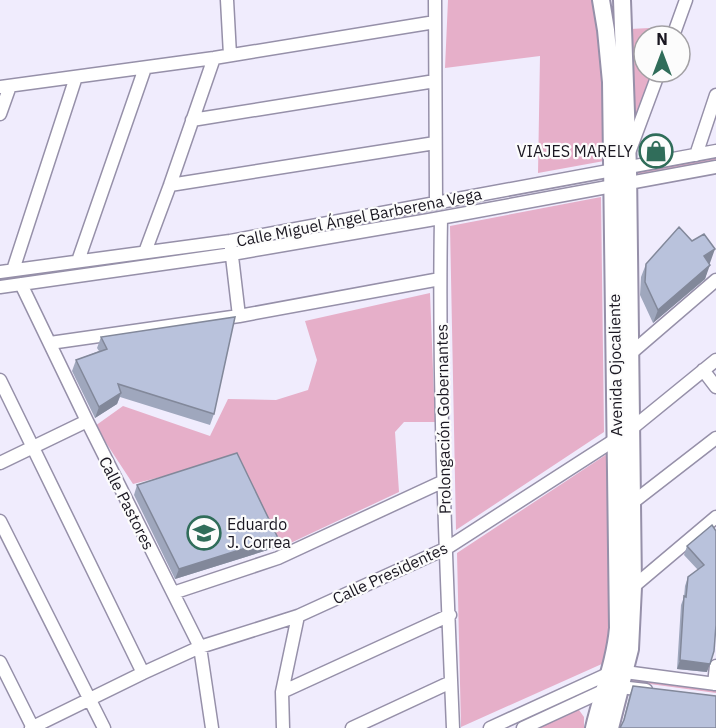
<svg xmlns="http://www.w3.org/2000/svg" width="716" height="728" viewBox="0 0 716 728" font-family="'IBM Plex Sans',sans-serif">
<style>
.green{fill:#e6afc9}
.lines{fill:none;stroke-linecap:round;stroke-linejoin:round}
.minor-casing{stroke:#9690a9;stroke-width:15}
.major-casing{stroke:#9690a9;stroke-width:20}
.minor{stroke:#fff;stroke-width:12}
.major{stroke:#fff;stroke-width:16}
.wall{fill:#9fa7bd}
.shaded-wall{fill:#82889a}
.building{fill:#b9c2dc;stroke:#82889a;stroke-width:1.5}
.labels{text-anchor:middle;stroke-width:4.5;stroke-linejoin:round;paint-order:stroke}
.poi-label{font-size:16px;fill:#1a1721;stroke:#fcfcfc;text-anchor:end}
.street-label{font-size:16px;fill:#1a1721;stroke:#fcfcfc}
</style>
<rect width="100%" height="100%" fill="#f0ecfd"/>
<path class="green" d="M448 0H593L600 20 604 161 538 173 540 56 445 68Z
M669 27 666 36H644V72H653L633 129 630 29Z
M716 157V163L634 178 632 171Z
M601 197 604 432 456 530 450 226Z
M430 293 435 422H404L395 432 399 492 282 547 236 458 133 484 95 426 123 406 210 436 228 399 276 400 308 390 317 360 305 321Z
M607 454 613 630 604 663 461 727 457 553Z
M629 676 716 688V693L628 681Z
M575 709 579 710 584 717V728H536Z"/>
<g class="lines">
<g class="minor-casing">
<path id="minor" d="M227 0 230 55
M435 0 436 202
M673 36 686 0
M0 87 214 58 435 22
M0 114 10 86
M192 120 435 81
M630 150 659 72
M696 155 716 95
M170 185 435 143
M441 218C438 388 446 558 453 728
M231 248 239 316
M145 252 170 185 214 58
M78 261 145 68
M13 270 76 77
M0 272 230 241 716 151
M21 284 87 421 200 647 212 728
M0 287 232 254 429 220 716 167
M50 343 239 316 440 279
M630 354 716 280
M703 370 716 387
M0 380 143 673
M0 463 87 421
M632 503 716 438
M0 521 104 728
M633 587 716 517
M173 593 278 558 444 481
M0 662 33 728
M714 684 716 666
M282 692 450 615
M31 728 143 673 200 647 298 616 447 548 630 430 716 360
M283 728 282 692 298 616
M352 728 451 682
M490 728 610 673 625 672 716 684
M523 728 603 691 620 687 646 690"/>
</g>
<g class="major-casing">
<path id="major" d="M594 728C602 694 615 662 618 628L611 82 606 30 601 0
M610 728 630 649 633 587 628 169 622 0"/>
</g>
<use href="#minor" class="minor"/>
<use href="#major" class="major"/>
</g>
<path class="wall" d="M710 263 709 264 705 279 653 323 640 295 641 277 646 264Z
M101 337 214 414 210 425 120 397 117 404 95 418 72 371 76 360 99 351 97 348Z
M137 485 278 538 274 548 175 579 134 495Z
M712 525 707 672 677 669 681 605 684 597 685 586 688 577 698 570 684 555 687 546Z
M633 686 716 696 622 725 629 697Z"/>
<path class="shaded-wall" d="M715 249 710 263 699 270 704 256Z
M710 265 705 279 653 323 658 310Z
M121 393 117 404 95 418 99 407Z
M278 538 274 548 175 579 179 569Z
M680 660 710 664 707 672 677 669Z"/>
<path class="building" d="M679 227 692 241 704 234 715 249 704 256 710 265 658 310 645 282 646 264Z
M235 317 214 414 118 384 121 393 99 407 76 360 107 349 101 337Z
M237 453 278 538 179 569 137 485Z
M712 525 716 531V625L714 651 710 664 680 660 684 596 686 597 688 577 704 565 687 546Z
M633 686 716 696V728H620L624 720Z"/>
<defs>
<g id="shop-ring" transform="scale(1.725)"><circle r="9.5" fill="#fcfcfc" stroke="#306d5a" stroke-width="1.5"/><path d="M-5-2.5h2.3a2.7 3.5 0 0 1 5.4 0H5L5.5 6h-11ZM-1.5-2.5h3a1.5 2.3 0 0 0-3 0Z" fill="#306d5a"/></g>
<g id="school-ring" transform="scale(1.725)"><circle r="9.5" fill="#fcfcfc" stroke="#306d5a" stroke-width="1.5"/><path d="M0-5L7-2L0 1L-7-2ZM-4 1L0 2.5L4 1V4Q0 6-4 4Z" fill="#306d5a"/></g>
</defs>
<g fill-rule="evenodd">
<use href="#shop-ring" x="656" y="151"/>
<use href="#school-ring" x="204" y="533"/>
</g>
<g class="labels">
<g class="poi-label">
<text x="633" y="157">VIAJES MARELY</text>
<text x="227" y="530" text-anchor="start">Eduardo<tspan x="227" dy="18">J. Correa</tspan></text>
</g>
<g class="street-label">
<text transform="translate(359 217) rotate(-11)" y="6">Calle Miguel Ángel Barberena Vega</text>
<text transform="translate(615 365) rotate(-91)" y="6">Avenida Ojocaliente</text>
<text transform="translate(443 419) rotate(-91)" y="6">Prolongación Gobernantes</text>
<text transform="translate(127 503) rotate(63)" y="6">Calle Pastores</text>
<text transform="translate(390 573) rotate(-25)" y="6">Calle Presidentes</text>
</g>
</g>
<g transform="translate(662 54)"><circle r="28" fill="#fcfcfc" stroke="#a2a0a4" stroke-width="1.5"/>
<path d="M0-4.5L10 22L0 15L-10 22Z" fill="#306d5a"/>
<text y="-9" font-size="16" font-weight="bold" text-anchor="middle" fill="#1a1721">N</text>
</g>
</svg>
